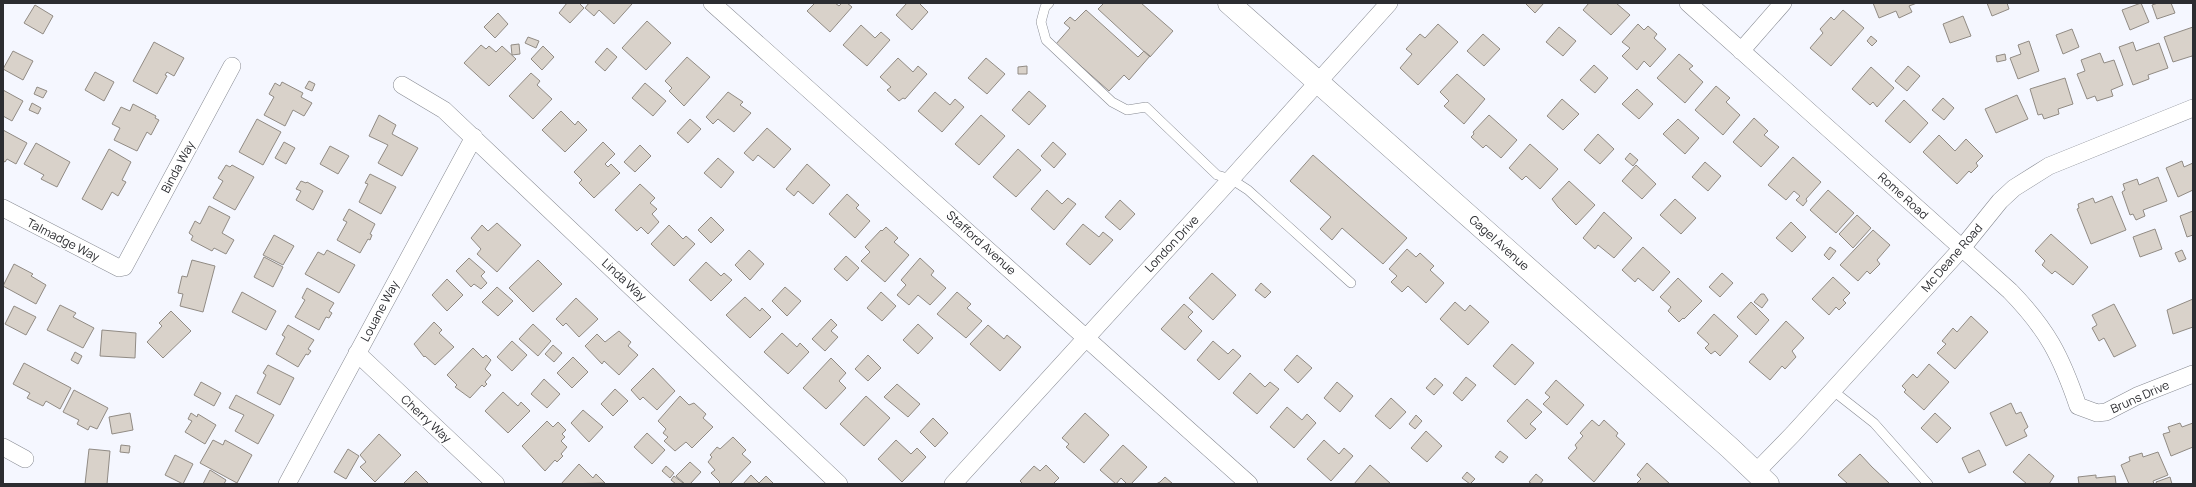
<svg xmlns="http://www.w3.org/2000/svg" width="2196" height="487" viewBox="0 0 2196 487" font-family="Manrope,sans-serif">
<style>
.building{fill:#d9d2ca;stroke:#918b84}
.lines{fill:none;stroke-linecap:round;stroke-linejoin:round}
.lane-casing{stroke:#878a92;stroke-width:10}
.street-casing{stroke:#878a92;stroke-width:18}
.secondary-casing{stroke:#878a92;stroke-width:23}
.lane{stroke:#fff;stroke-width:9}
.street{stroke:#fff;stroke-width:17}
.secondary{stroke:#fff;stroke-width:22}
.labels{text-anchor:middle;stroke-width:3;stroke-linejoin:round;paint-order:stroke}
.street-label{font-size:12px;fill:#2c2d31;stroke:#fff}
</style>
<rect width="100%" height="100%" fill="#f5f7ff"/>
<path class="building" d="M567 3H579L584 8 570 23 559 13Z
M589 3H631L632 4 614 24 599 10 594 16 585 8Z
M815 3H835L839 6 842 3H847L852 7 830 32 807 11Z
M907 3H919L928 12 912 30 896 15Z
M1104 3H1141L1173 31 1150 57 1098 9Z
M1525 3H1544L1535 13Z
M1589 3H1616L1630 15 1611 35 1583 10Z
M1873 3H1917L1909 6 1912 12 1899 18 1896 11 1879 18Z
M1987 3H2007L2009 9 1992 16Z
M2141 3 2149 22 2130 30 2122 10Z
M2158 3H2171L2175 13 2157 19 2152 5Z
M35 5 53 16 43 34 24 23Z
M1086 10 1138 57 1144 51 1150 56 1129 80 1124 75 1109 91 1056 44 1070 28 1064 23 1070 17 1075 21Z
M1843 10 1864 28 1831 66 1810 48 1823 33 1820 29 1831 17 1834 20Z
M498 13 508 24 495 38 484 27Z
M1963 16 1971 36 1950 43 1943 24Z
M647 21 671 43 646 70 622 48Z
M1438 24 1458 42 1418 85 1400 68 1412 54 1406 49 1420 34 1425 38Z
M1638 24 1644 30 1648 26 1657 34 1654 38 1666 49 1650 67 1644 61 1637 70 1622 56 1630 48 1622 42Z
M861 25 875 38 881 32 890 40 867 66 843 45Z
M1559 27 1576 41 1563 56 1546 42Z
M2193 27V59L2192 56 2173 62 2164 37Z
M2072 29 2079 47 2063 54 2056 35Z
M1483 34 1500 49 1484 66 1467 51Z
M1871 36 1877 41 1872 46 1867 41Z
M528 37 539 41 536 48 525 43Z
M2029 41 2039 71 2018 79 2010 58 2021 54 2018 45Z
M154 42 184 58 174 76 167 72 165 75 167 76 157 94 133 81Z
M2133 42 2136 51 2159 43 2168 68 2148 75 2149 79 2133 85 2119 47Z
M519 44 520 54 512 55 511 45Z
M481 45 486 49 489 46 496 52 502 46 516 59 489 86 464 63Z
M543 46 554 57 542 70 531 59Z
M607 48 617 57 605 71 595 62Z
M13 51 33 61 23 80 3 69Z
M2100 53 2104 63 2114 60 2123 85 2111 90 2113 96 2097 101 2095 96 2087 99 2077 74 2085 71 2081 60Z
M1679 54 1693 66 1689 69 1703 82 1685 103 1657 78Z
M2005 54 2006 60 1997 62 1996 56Z
M687 57 710 77 684 106 669 91 672 88 665 81Z
M898 58 913 72 918 66 927 74 905 99 903 98 899 101 887 90 891 87 880 77Z
M986 58 1005 74 987 94 968 78Z
M1594 65 1608 78 1595 93 1580 80Z
M1027 66V74H1018V67Z
M1908 66 1920 76 1907 91 1895 81Z
M1871 67 1894 88 1877 107 1873 102 1870 105 1852 89Z
M95 72 114 82 104 101 85 90Z
M531 73 540 81 537 85 552 99 533 119 509 96Z
M1457 74 1485 99 1464 124 1444 106 1449 101 1440 92Z
M2065 78 2073 104 2058 109 2059 114 2044 119 2042 114 2038 115 2030 89Z
M309 81 315 84 312 91 305 88Z
M282 82 303 93 301 97 312 103 304 116 293 110 285 126 264 115 274 97 269 94 275 83 280 86Z
M645 83 666 101 653 116 632 98Z
M1716 86 1730 98 1726 102 1740 115 1723 135 1695 110Z
M37 87 47 91 43 98 34 94Z
M1637 89 1653 104 1639 119 1622 104Z
M3 90 23 101 12 121 3 116Z
M1029 91 1046 106 1029 125 1012 110Z
M728 92 743 102 740 105 751 113 734 132 718 119 713 124 706 117Z
M935 92 950 105 955 99 964 107 942 132 918 111Z
M2017 95 2028 119 1996 133 1985 109Z
M1943 98 1954 108 1944 120 1932 110Z
M1562 99 1579 114 1563 130 1547 116Z
M1904 100 1928 123 1910 143 1885 121Z
M32 103 41 108 38 114 29 110Z
M133 104 156 116 155 118 159 120 151 135 147 132 137 151 114 140 120 128 112 124 121 107 130 111Z
M561 111 575 125 578 121 587 130 565 152 542 130Z
M379 115 396 125 392 134 418 148 402 176 378 163 388 145 369 136Z
M981 115 1005 136 979 165 955 144Z
M1489 115 1517 140 1501 158 1486 145 1483 148 1471 137 1474 134 1473 132Z
M1754 118 1768 131 1764 135 1779 147 1761 167 1733 142Z
M257 119 281 132 263 165 239 152Z
M690 119 701 129 688 143 677 133Z
M1678 119 1699 138 1685 154 1663 134Z
M767 128 791 149 774 168 758 155 753 161 744 153Z
M3 130 27 143 16 164 7 159 5 162 3 161Z
M1598 134 1614 149 1600 164 1584 150Z
M1939 135 1955 151 1966 139 1983 156 1976 163 1978 166 1971 173 1969 171 1957 184 1923 152Z
M284 142 295 148 286 164 275 158Z
M603 142 615 154 605 164 608 167 611 164 620 173 594 198 579 183 582 180 574 172Z
M1053 142 1066 154 1054 168 1041 156Z
M36 143 70 162 57 187 41 179 44 175 24 164Z
M1530 144 1558 169 1540 189 1526 176 1522 180 1509 168Z
M640 145 651 156 635 172 624 162Z
M330 146 349 156 338 174 320 164Z
M109 149 131 162 122 180 126 182 118 196 112 192 102 210 82 199Z
M1018 149 1041 170 1016 197 993 177Z
M1630 153 1638 160 1633 166 1625 159Z
M1313 155 1407 238 1383 264 1342 228 1332 240 1320 229 1331 217 1290 181Z
M1793 157 1821 182 1806 199 1807 201 1803 206 1796 200 1800 196 1794 191 1786 200 1768 185Z
M718 158 734 172 721 188 704 173Z
M2182 161 2184 167 2193 163V190L2178 197 2166 168Z
M1705 162 1721 176 1708 191 1692 177Z
M807 164 830 185 813 204 798 191 794 196 786 189Z
M226 165 230 167 232 165 254 177 235 210 213 198 223 181 218 178Z
M1636 165 1656 184 1642 199 1622 181Z
M370 174 396 187 381 214 359 202 368 184 365 183Z
M2158 177 2167 201 2143 210 2145 216 2136 220 2133 214 2130 215 2122 192 2125 190 2123 184 2137 179 2139 185Z
M301 181 306 183 307 182 323 191 313 210 296 200 301 191 296 189Z
M1569 181 1595 205 1576 225 1558 207 1552 199Z
M640 184 655 198 650 203 657 209 652 214 659 222 648 234 641 227 637 231 615 210Z
M1047 190 1062 204 1068 198 1076 204 1054 230 1031 209Z
M1828 190 1854 213 1836 233 1810 210Z
M847 194 859 205 856 208 870 221 855 238 829 214Z
M2112 196 2126 230 2091 244 2077 209 2079 208 2078 204 2093 198 2095 203Z
M1675 199 1696 218 1681 234 1660 215Z
M1120 200 1135 214 1120 230 1105 217Z
M209 206 230 217 222 233 234 240 226 254 214 248 212 251 191 240 193 236 189 233 195 221 200 224Z
M349 209 375 224 370 234 372 235 370 240 368 239 360 253 337 240 347 222 343 220Z
M2193 211V235L2187 237 2180 216Z
M1604 212 1632 238 1614 258 1598 245 1595 249 1583 238Z
M1857 215 1871 228 1853 248 1839 234Z
M711 217 724 230 711 243 698 230Z
M1791 222 1806 237 1792 252 1776 238Z
M497 223 521 245 497 272 477 254 481 249 471 238 482 225 488 231Z
M1083 224 1099 237 1103 232 1113 240 1090 265 1066 244Z
M669 225 683 239 686 236 695 244 674 266 651 244Z
M886 227 898 238 894 242 909 255 885 282 861 261 870 252 865 247 881 230 882 231Z
M2155 229 2162 249 2140 257 2133 237Z
M1873 230 1890 245 1877 260 1880 264 1870 274 1867 271 1858 281 1840 265Z
M2051 234 2088 267 2073 285 2055 271 2052 274 2042 265 2045 261 2035 251Z
M274 235 294 246 283 265 263 255Z
M1643 247 1670 272 1653 291 1638 278 1635 282 1622 270Z
M1830 247 1836 251 1829 260 1824 255Z
M1407 249 1416 257 1420 253 1434 266 1430 270 1444 283 1426 303 1408 286 1402 292 1391 282 1397 276 1389 269Z
M327 250 355 265 339 293 305 274 318 252 324 255Z
M749 250 764 264 750 280 735 265Z
M2182 250 2186 259 2179 262 2175 253Z
M846 256 859 268 847 281 834 269Z
M264 257 283 267 273 287 254 277Z
M469 258 485 272 481 276 487 283 481 289 474 284 471 287 456 271Z
M920 258 934 271 931 275 946 288 930 305 918 295 909 305 897 295 906 285 901 280Z
M192 260 215 266 203 312 180 306 183 294 178 293 182 276 187 277Z
M538 260 562 284 533 312 509 288Z
M706 262 721 276 724 273 732 280 711 301 689 280Z
M14 264 33 274 31 276 46 285 36 304 3 286Z
M1212 273 1236 295 1213 320 1189 298Z
M1722 273 1733 283 1720 297 1709 287Z
M1833 277 1850 293 1843 300 1846 303 1839 310 1836 307 1829 315 1812 299Z
M1678 278 1702 301 1684 319 1683 318 1679 322 1668 311 1671 307 1660 297Z
M447 279 463 295 447 311 432 295Z
M1261 283 1271 292 1265 298 1255 290Z
M497 287 513 301 498 316 482 302Z
M785 287 801 301 787 316 772 301Z
M307 288 334 303 329 311 332 313 329 318 326 317 319 330 295 317 305 300 302 298Z
M242 292 276 311 266 330 232 312Z
M881 292 896 306 882 321 867 308Z
M957 292 971 304 967 308 982 321 966 338 937 314Z
M1761 294H1764L1768 300 1762 308 1754 302Z
M745 297 760 311 762 308 771 317 750 338 726 315Z
M576 298 598 319 579 337 566 323 563 326 556 319Z
M2193 299V327L2173 334 2167 310Z
M1455 302 1465 311 1470 305 1489 322 1468 345 1440 319Z
M1751 302 1769 320 1756 335 1737 317Z
M1184 304 1193 312 1188 317 1202 331 1185 350 1161 329Z
M2114 304 2136 346 2114 357 2104 338 2099 341 2092 328 2097 325 2092 315Z
M60 305 76 313 73 317 94 328 83 348 47 330Z
M14 306 36 317 26 335 5 324Z
M171 311 191 331 163 358 147 342 162 326 159 323Z
M1714 314 1738 336 1720 356 1715 351 1711 354 1705 348 1709 344 1697 333Z
M1971 316 1988 332 1955 369 1937 353 1946 344 1942 341 1953 328 1957 332Z
M831 319 837 325 831 331 838 337 825 351 812 339Z
M1786 321 1804 338 1792 351 1796 357 1785 369 1782 366 1770 380 1749 362Z
M434 322 442 330 439 333 454 347 435 365 425 356 424 357 414 344Z
M533 324 551 341 538 356 519 339Z
M918 324 933 338 918 354 903 340Z
M288 325 314 340 308 349 311 351 308 355 306 354 298 367 276 354 285 337 282 335Z
M988 325 1004 339 1007 335 1021 347 1000 371 970 344Z
M102 330 136 333 135 358 100 356Z
M619 331 631 342 628 346 638 355 619 375 604 361 602 364 585 346 597 334 605 342Z
M782 333 797 347 800 343 809 352 788 374 764 352Z
M512 341 527 355 512 371 497 357Z
M1213 341 1228 354 1233 349 1241 356 1219 380 1197 360Z
M1512 344 1534 363 1515 385 1493 366Z
M553 345 562 353 554 362 545 354Z
M473 348 483 358 486 355 491 360 485 369 491 375 485 382 487 384 484 387 482 385 470 398 455 387 457 385 447 375Z
M75 352 82 356 78 364 71 360Z
M868 355 881 368 868 381 855 369Z
M1297 355 1312 368 1298 383 1284 370Z
M573 357 588 372 572 388 557 373Z
M831 358 846 373 839 381 846 388 826 409 803 388Z
M24 363 71 388 60 409 46 401 43 406 27 398 30 393 13 384Z
M1929 364 1949 382 1924 410 1904 392 1906 390 1902 386 1913 374 1917 378Z
M268 365 294 378 280 405 257 393 266 375 263 373Z
M653 368 675 391 657 410 643 397 640 400 631 390Z
M1250 373 1265 387 1270 382 1279 389 1257 414 1233 393Z
M1466 377 1476 385 1462 401 1453 393Z
M1435 378 1443 385 1434 395 1426 388Z
M544 379 560 394 547 408 531 394Z
M1556 380 1584 405 1567 425 1543 404 1550 397 1545 393Z
M201 382 221 393 214 406 194 395Z
M1337 382 1353 396 1340 412 1324 398Z
M897 384 920 404 908 417 884 397Z
M615 389 628 401 613 416 601 404Z
M74 390 108 408 97 429 90 426 88 430 77 424 79 420 63 412Z
M503 392 518 406 521 402 530 411 508 433 485 411Z
M236 395 274 415 258 444 235 431 244 415 229 408Z
M680 396 689 405 694 403 706 414 703 418 713 427 692 448 686 442 675 451 664 441 668 437 663 433 666 429 658 421Z
M866 396 890 418 864 446 840 424Z
M1391 398 1406 412 1390 429 1375 416Z
M1527 399 1542 412 1530 424 1536 429 1526 439 1507 421Z
M2011 403 2016 414 2021 412 2028 427 2024 430 2027 436 2006 446 1990 413Z
M1287 407 1302 420 1307 414 1316 423 1294 448 1270 427Z
M583 410 603 427 589 442 571 423Z
M130 413 133 430 112 434 109 417Z
M191 413 197 417 198 414 216 425 205 444 185 432 192 421 188 419Z
M1085 413 1109 435 1084 463 1066 447 1069 444 1062 438Z
M1935 413 1951 428 1937 443 1921 428Z
M1416 415 1422 421 1415 429 1409 424Z
M933 418 948 433 935 447 920 432Z
M1592 420 1599 426 1604 420 1618 433 1616 436 1625 444 1594 482 1568 458 1577 448 1575 445 1583 436 1580 433Z
M547 421 553 427 558 422 566 430 562 434 565 437 561 441 567 447 561 454 563 456 557 462 555 460 545 471 522 446Z
M2180 423 2182 427 2193 423V447L2171 456 2163 434 2170 432 2168 427Z
M1426 431 1442 446 1427 462 1411 448Z
M647 433 665 450 652 464 634 447Z
M379 434 401 455 375 482 360 467 366 462 360 455Z
M733 437 746 450 742 454 751 462 730 484H718L720 482 711 473 715 470 708 462 712 457 710 455 717 447 720 449Z
M213 440 223 445 225 440 252 455 237 483 200 463Z
M896 440 911 454 917 448 926 457 902 482 878 459Z
M1324 440 1339 454 1344 448 1353 456 1331 481 1307 459Z
M121 445 130 446 129 453 120 452Z
M1123 445 1147 467 1131 484H1127L1121 478 1116 484 1100 470Z
M89 449 110 451 107 484H85Z
M348 449 359 456 346 479 334 472Z
M1979 450 1986 465 1969 473 1962 458Z
M1500 451 1508 457 1503 463 1495 457Z
M2158 452 2168 475 2153 481 2154 484H2129L2121 465 2130 461 2129 457 2142 453 2143 457Z
M1860 454 1872 467 1890 484H1848L1838 475Z
M2029 454 2054 476 2049 484H2027L2013 472Z
M175 455 193 464 183 484 165 475Z
M690 462 701 472 690 484H685L676 476Z
M1647 463 1670 484H1636L1641 479 1637 475Z
M579 464 593 478 596 474 605 483 561 484Z
M1046 465 1059 478 1053 484H1023L1020 481 1034 466 1040 471Z
M1370 465 1391 484H1354Z
M666 466 674 473 670 478 662 471Z
M210 470 226 480 224 484H203Z
M416 471 429 484H403Z
M1467 472 1475 479 1470 484 1462 478Z
M1536 474 1543 480 1540 484H1532L1529 482Z
M751 475 759 483 766 476 774 484H743Z
M2096 475V478L2115 476 2116 484H2079L2078 477Z
M674 476 683 483 682 484H676L671 480Z
M1165 477 1173 484H1156L1160 482Z
M2170 477 2172 484H2157L2156 482Z"/>
<g class="lines">
<g class="lane-casing">
<path id="lane" d="M1049 3 1045 7 1041 22 1046 40 1112 102 1127 110 1146 107 1217 175 1231 179 1248 190 1351 283
M1832 390 1874 423 1928 484"/>
</g>
<g class="street-casing">
<path id="street" d="M712 3 1249 484
M1688 3 2010 291C2047 329 2061 356 2078 406L2097 413 2106 412 2137 396 2193 374
M1741 51 1783 3
M402 85 444 110 839 484
M3 208 119 268 124 267 232 66
M357 353 496 484
M3 447 25 459
M1756 472 1793 434 1962 248 2000 201 2014 188 2049 166 2193 108
M287 484 474 137
M953 484 1231 179 1389 3"/>
</g>
<g class="secondary-casing">
<path id="secondary" d="M1229 3 1730 448 1768 484"/>
</g>
<use href="#lane" class="lane"/>
<use href="#street" class="street"/>
<use href="#secondary" class="secondary"/>
</g>
<g class="labels">
<g class="street-label">
<text transform="translate(178 167) rotate(-62)" y="4">Binda Way</text>
<text transform="translate(1903 196) rotate(42)" y="4">Rome Road</text>
<text transform="translate(63 240) rotate(27)" y="4">Talmadge Way</text>
<text transform="translate(981 243) rotate(42)" y="4">Stafford Avenue</text>
<text transform="translate(1499 243) rotate(42)" y="4">Gagel Avenue</text>
<text transform="translate(1172 244) rotate(-47)" y="4">London Drive</text>
<text transform="translate(1952 258) rotate(-49)" y="4">Mc Deane Road</text>
<text transform="translate(624 280) rotate(43)" y="4">Linda Way</text>
<text transform="translate(380 311) rotate(-62)" y="4">Louane Way</text>
<text transform="translate(2140 397) rotate(-24)" y="4">Bruns Drive</text>
<text transform="translate(426 419) rotate(43)" y="4">Cherry Way</text>
</g>
</g>
<rect width="2196" height="487" fill="none" stroke="#2c2d31" stroke-width="8"/>
</svg>
